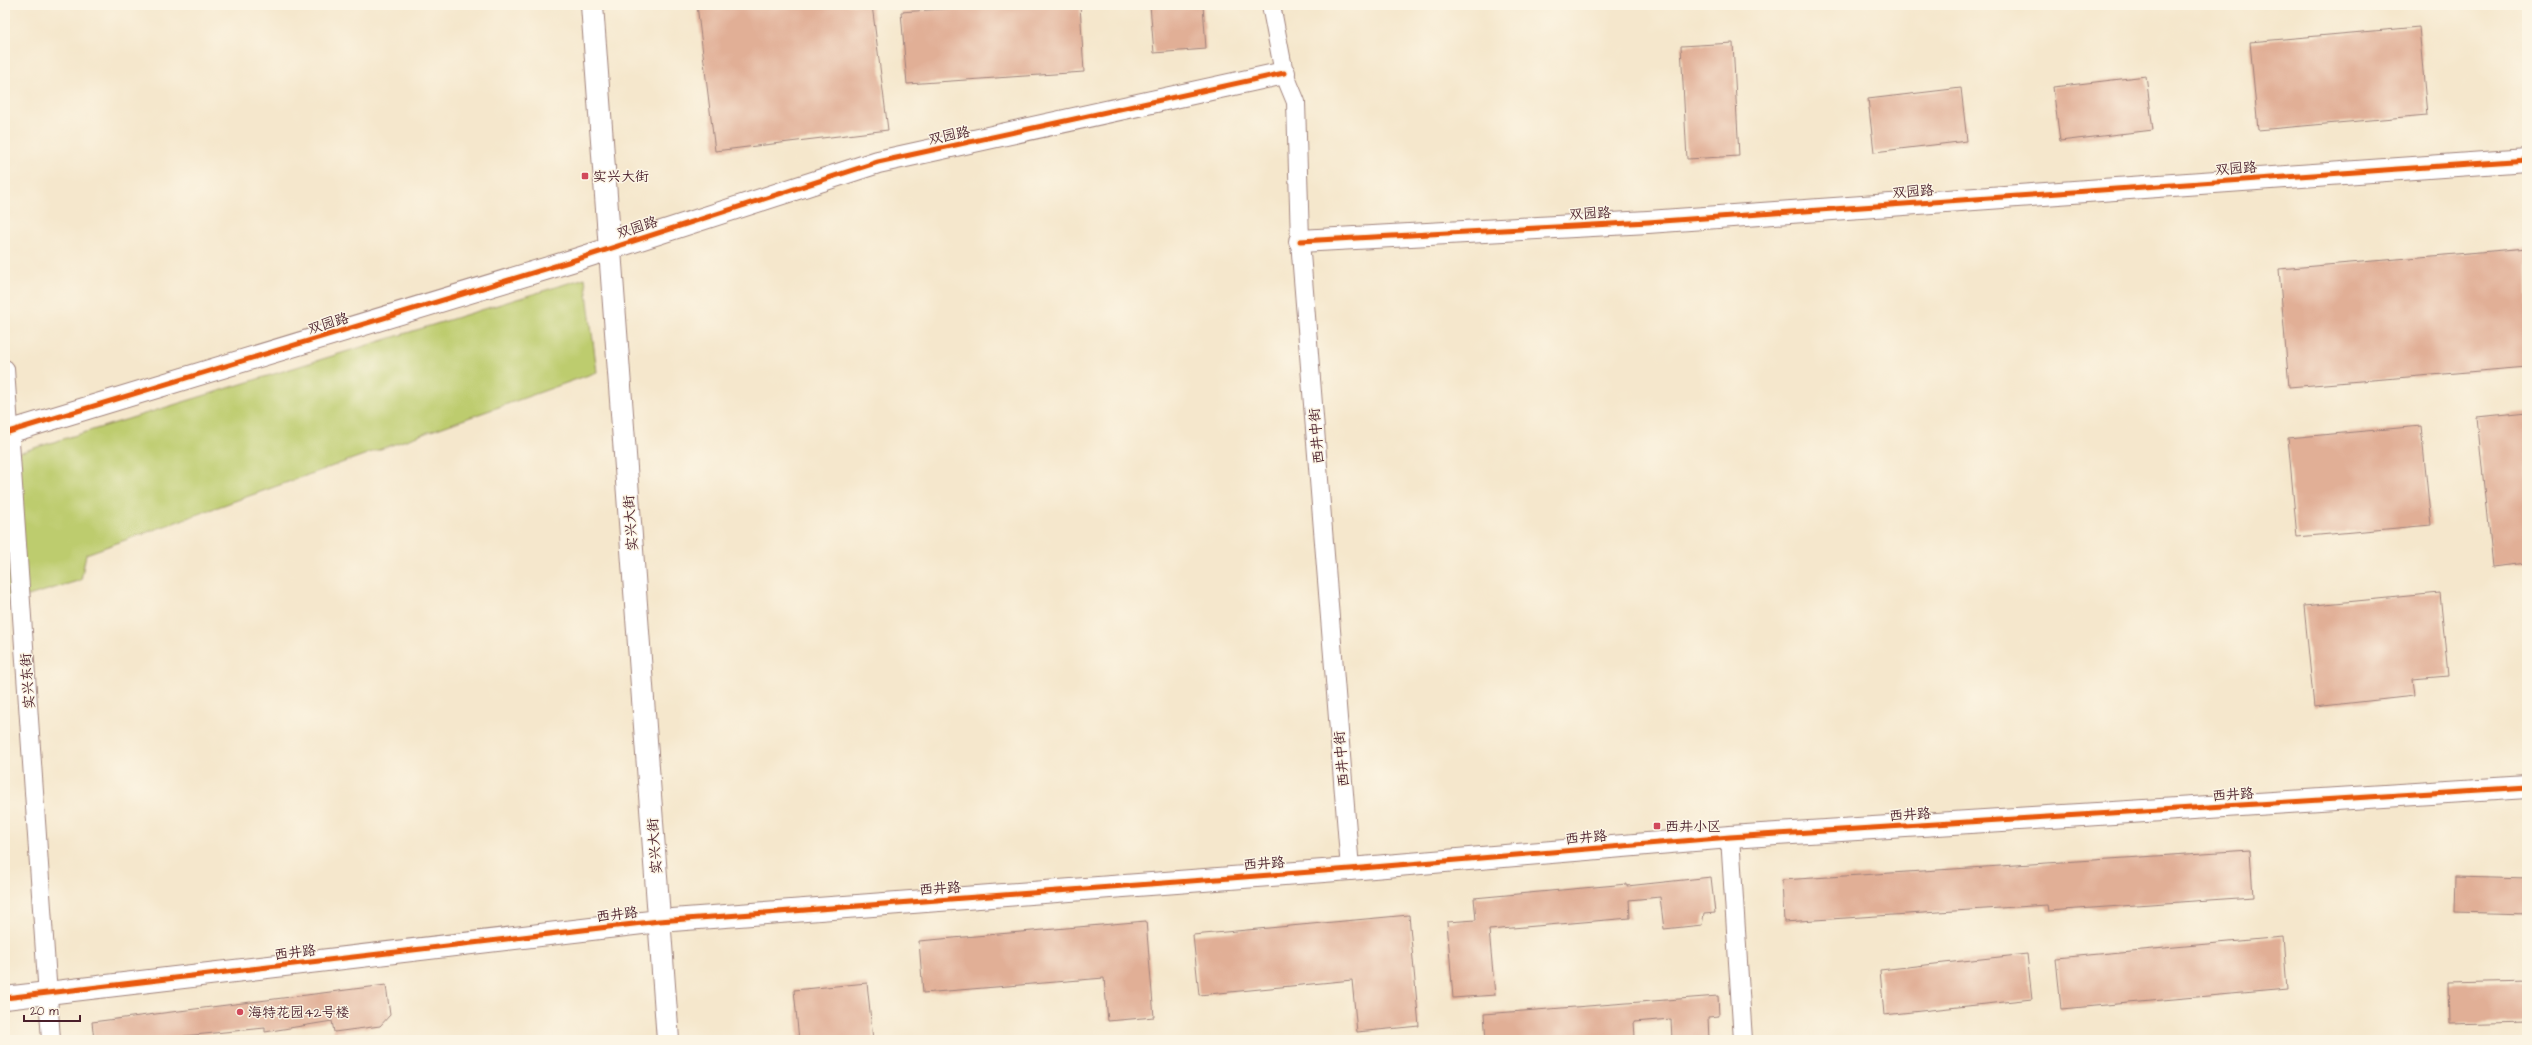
<svg xmlns="http://www.w3.org/2000/svg" width="2532" height="1045" viewBox="0 0 2532 1045" font-family="'Architects Daughter','LXGW WenKai TC',sans-serif">
<style>
.green{fill:#bdcc6e;stroke:#84764c}
.building{fill:#e1af96}
.lines{fill:none;stroke-linecap:round;stroke-linejoin:round}
.minor-casing{stroke:#a0837c;stroke-width:20}
.tertiary-casing{stroke:#a0837c;stroke-width:24}
.minor{stroke:#fff;stroke-width:18}
.tertiary{stroke:#fff;stroke-width:22}
.cycleway-casing{stroke:#fcf5e5;stroke-width:8}
.cycleway{stroke:#e8590c;stroke-width:5}
.poi-dot{fill:#d1495b;stroke:#fcf5e5;stroke-width:1.5}
.labels{text-anchor:middle;stroke-width:3;stroke-linejoin:round;paint-order:stroke}
.street-label{font-size:14px;fill:#4a1f2b;stroke:#fcf5e5}
.poi-label{font-size:14px;fill:#4a1f2b;stroke:#fcf5e5;text-anchor:start}
</style>
<rect width="100%" height="100%" fill="#fcf5e5"/>
<filter id="ink" filterUnits="userSpaceOnUse"><feTurbulence type="fractalNoise" baseFrequency=".025" numOctaves="2"/><feDisplacementMap in="SourceGraphic" scale="8" xChannelSelector="R" yChannelSelector="G"/><feConvolveMatrix kernelMatrix="1 2 1 2 8 2 1 2 1" color-interpolation-filters="sRGB"/></filter>
<filter id="wash" filterUnits="userSpaceOnUse"><feTurbulence type="fractalNoise" baseFrequency=".012" numOctaves="4" result="noise"/><feDisplacementMap in="SourceGraphic" scale="16" xChannelSelector="R" yChannelSelector="G"/><feGaussianBlur stdDeviation="0.9" result="paint"/><feColorMatrix in="noise" values="0 0 0 0 0 0 0 0 0 0 0 0 0 0 0 0 0 1.4 0 .05"/><feComposite in="paint" operator="in"/></filter>
<g filter="url(#wash)">
<rect width="100%" height="100%" fill="#f5e7cc"/>
<path class="green" d="M585 278 597 372 86 554 81 580 5 603V457Z"/>
<g id="blocks">
<path class="building" d="M697 5H872L888 130 715 151Z
M997 5H1080L1084 72 907 84 901 12Z
M1150 5H1203L1206 49 1154 53Z
M2419 27 2427 115 2258 130 2250 42Z
M1733 43 1739 156 1687 159 1681 46Z
M2146 76 2153 130 2060 141 2053 87Z
M1961 88 1967 141 1874 152 1868 99Z
M2527 248V367L2289 387 2279 269Z
M2527 412V563L2492 567 2477 417Z
M2421 426 2431 525 2297 537 2288 438Z
M2440 593 2448 676 2412 679 2414 696 2314 707 2304 606Z
M2250 850 2253 897 2048 911 2047 905 1784 922 1782 880Z
M2456 876 2527 878V914L2455 912Z
M1711 877 1715 913 1704 914 1702 925 1664 929 1660 897 1629 900 1630 918 1489 930 1495 995 1453 998 1447 922 1476 920 1474 898 1627 884V886Z
M1409 915 1419 1026 1357 1032 1352 980 1199 995 1193 935Z
M1146 921 1154 1017 1108 1021 1104 978 923 993 919 941Z
M2283 937 2287 989 2061 1009 2056 958Z
M2027 954 2032 999 1884 1015 1880 970Z
M2527 982V1022L2449 1024 2448 984Z
M867 983 873 1040H799L794 990Z
M386 985 390 1015 380 1026 334 1032 332 1021 265 1032V1028L184 1036V1040H94L92 1022Z
M1718 996 1719 1016 1708 1017 1709 1040H1672L1671 1019 1634 1022 1635 1037 1589 1040H1486L1484 1014Z"/>
</g>
</g>
<g filter="url(#ink)">
<use href="#blocks" fill-opacity="0" stroke="#a0837c" stroke-width="1"/>
<g class="lines">
<g class="minor-casing">
<path id="minor" d="M1271 5 1284 73 1296 102 1300 241 1350 869
M5 369 51 1040
M1730 837 1743 1040"/>
</g>
<g class="tertiary-casing">
<path id="tertiary" d="M592 5 668 1040
M1300 241 1648 222 2527 160
M5 433 578 259 878 162 1284 73
M5 998 659 921 1350 869 1730 837 2527 787"/>
</g>
<use href="#minor" class="minor"/>
<use href="#tertiary" class="tertiary"/>
<g class="cycleway-casing">
<path id="cycleway" d="M1300 241 1648 222 2527 160
M5 433 578 259 878 162 1284 73
M5 998 659 921 1350 869 1730 837 2527 787"/>
</g>
<use href="#cycleway" class="cycleway"/>
</g>
</g>
<g class="poi-dot">
<rect x="581" y="172" width="8" height="8" rx="2"/>
<rect x="1653" y="822" width="8" height="8" rx="2"/>
<circle cx="240" cy="1012" r="4"/>
</g>
<g class="labels">
<g class="street-label">
<text transform="translate(949 135) rotate(-12)" y="5">双园路</text>
<text transform="translate(2236 168) rotate(-4)" y="5">双园路</text>
<text transform="translate(1913 191) rotate(-4)" y="5">双园路</text>
<text transform="translate(1590 213) rotate(-3)" y="5">双园路</text>
<text transform="translate(637 227) rotate(-18)" y="5">双园路</text>
<text transform="translate(328 323) rotate(-17)" y="5">双园路</text>
<text transform="translate(1316 436) rotate(-95)" y="5">西井中街</text>
<text transform="translate(630 523) rotate(-94)" y="5">实兴大街</text>
<text transform="translate(27 681) rotate(-94)" y="5">实兴东街</text>
<text transform="translate(1341 759) rotate(-95)" y="5">西井中街</text>
<text transform="translate(2233 794) rotate(-4)" y="5">西井路</text>
<text transform="translate(1910 814) rotate(-4)" y="5">西井路</text>
<text transform="translate(1586 837) rotate(-5)" y="5">西井路</text>
<text transform="translate(654 846) rotate(-94)" y="5">实兴大街</text>
<text transform="translate(1264 863) rotate(-4)" y="5">西井路</text>
<text transform="translate(940 888) rotate(-4)" y="5">西井路</text>
<text transform="translate(617 914) rotate(-7)" y="5">西井路</text>
<text transform="translate(295 952) rotate(-7)" y="5">西井路</text>
</g>
<g class="poi-label">
<text x="593" y="181">实兴大街</text>
<text x="1665" y="831">西井小区</text>
<text x="248" y="1017">海特花园42号楼</text>
</g>
</g>
<rect width="2532" height="1045" fill="none" stroke="#fcf5e5" stroke-width="20"/>
<path d="M24 1015v6h56v-6" fill="none" stroke="#4a1f2b" stroke-width="2"/>
<text x="30" y="1015" font-size="12" fill="#4a1f2b" stroke="#fcf5e5" stroke-width="3" paint-order="stroke">20 m</text>
</svg>
